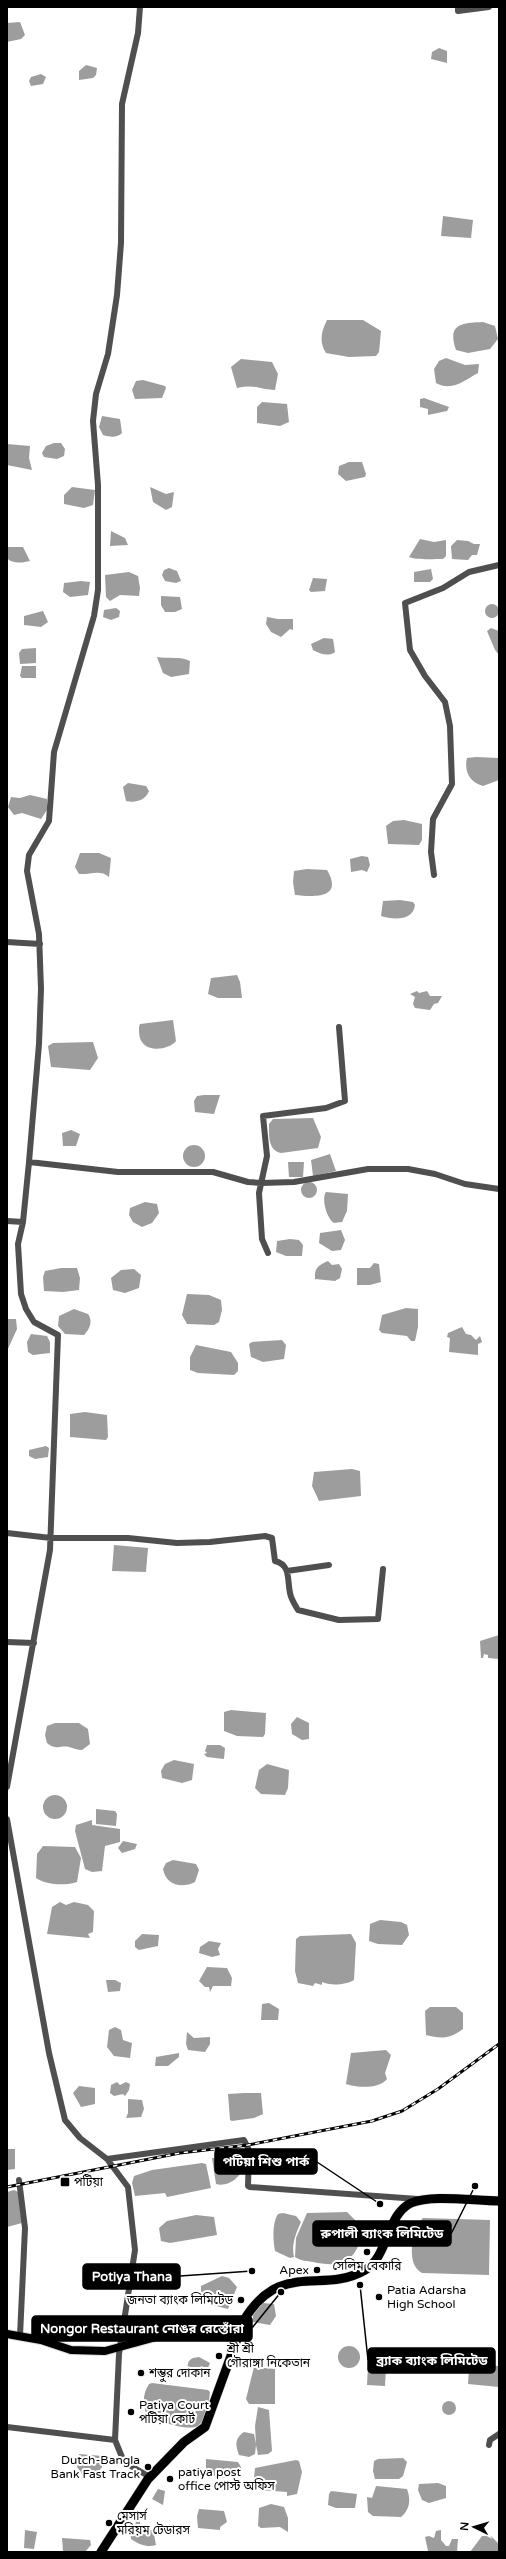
<svg xmlns="http://www.w3.org/2000/svg" width="506" height="2559" viewBox="0 0 506 2559" font-family="'Varela Round','Noto Sans Bengali',sans-serif">
<style>
.water{fill:#9d9d9d}
.lines{fill:none;stroke-linecap:round;stroke-linejoin:round}
.major-casing{stroke:#dbdbdb;stroke-width:10}
.highway-casing{stroke:#dbdbdb;stroke-width:10}
.minor{stroke:#4f4f4f;stroke-width:6}
.major{stroke:#000;stroke-width:8}
.highway{stroke:#000;stroke-width:9}
.rail-casing{stroke:#000;stroke-width:3}
.rail{stroke:#fff;stroke-width:1.5;stroke-dasharray:4.5;stroke-linecap:butt}
.poi-dot{fill:#000;stroke:#fff;stroke-width:1.5}
.labels{text-anchor:middle;stroke-width:4;stroke-linejoin:round;paint-order:stroke}
.poi-label{font-size:12px;fill:#000;stroke:#fff;text-anchor:start}
.leader{fill:none;stroke:#000;stroke-width:1.5}
.callout-dot{fill:#000;stroke:#fff;stroke-width:1.5}
.callout{fill:#000;stroke:#000;stroke-width:1.5}
.callout-label{font-size:13px;text-anchor:middle;font-weight:bold;fill:#fff}
</style>
<rect width="100%" height="100%" fill="#fff"/>
<path class="water" d="M20 22 25 35 21 39 7 42V23Z
M439 48 447 51V63L431 59 432 52Z
M86 65 97 68 96 75 93 78 79 80V71Z
M41 74 46 77 43 84 31 86 29 81 31 77Z
M443 216 473 220 471 238 441 236Z
M327 320H363L381 331 379 352 376 356 349 357 326 353C319 342 321 332 327 320Z
M483 322 495 326 498 339 490 349 468 353 456 350C447 324 461 323 483 322Z
M446 358 465 365 479 364 478 373C465 380 452 392 436 383L434 369 439 361Z
M241 359 272 362 278 374 275 390C258 389 255 384 237 388L231 367Z
M143 380 165 386 166 388 162 398 135 399 132 390 136 381Z
M424 398 449 407 447 411 428 415V409L420 407V399Z
M262 402 287 404 289 422 280 426 257 423V407Z
M102 416 120 419 122 433C117 438 110 437 103 435L99 427Z
M54 443H61L65 449 64 456 57 459 44 457 42 453 46 446Z
M7 444 30 446 29 458 32 470 7 465Z
M349 462H362L366 474 365 477 346 481 338 474 339 466Z
M72 487 95 490 93 505 84 508 64 504V495Z
M150 487 166 494 174 492 172 507 166 510 153 502Z
M111 531 125 538 128 545 110 546Z
M420 539 434 542 446 540V556L443 559C434 559 415 560 409 557Z
M457 540 468 541 474 544H480L477 555H472L468 560 452 559 451 546Z
M8 547H23L30 561C23 563 12 564 7 558Z
M169 568 177 571 181 581 176 583 165 581 162 575 164 570Z
M431 569 433 579 430 582H414V572Z
M129 572 138 576 140 588 139 596 120 595 110 601 106 597 105 575Z
M313 578 327 579 325 591 311 592 309 590Z
M81 581 90 582 88 595 70 597 63 592 64 583Z
M161 596 180 597 182 609 175 612H165L161 605Z
M485 611a7 7 0 1 1 14 0a7 7 0 1 1-14 0Z
M116 608 120 611 119 617 111 620 103 617 104 610Z
M43 611 48 622 41 627 24 625V616Z
M267 617 278 619H293V630L290 629 281 637 271 632 266 624Z
M491 628 499 631V655L495 650 487 631Z
M324 638 333 639 335 652C329 657 320 654 313 650L311 644Z
M36 648V663L20 664 19 653 22 649Z
M157 657C169 659 180 656 190 661L189 674 171 677 163 673Z
M22 666H36V678H22L20 676Z
M476 757 499 758V780L483 786C469 782 464 771 467 758Z
M128 783 146 786 149 791C145 801 135 803 126 801L123 787Z
M30 795 47 799V810L41 819 22 813 14 815 8 807 11 797 20 798Z
M404 820 422 824V840L419 845 388 844 386 826 393 821Z
M80 853H99L111 858 109 877C100 869 90 875 79 874L75 867Z
M362 856 368 857 370 865 367 872 362 870 351 872 350 859Z
M307 869 327 870C344 899 314 897 295 895L293 882 294 871Z
M400 900 413 902 415 905C413 921 394 920 381 916L383 901Z
M237 975 240 982 242 998H218L208 994 211 978Z
M417 991 419 993 427 991 430 996H442L438 1003 434 1004 430 1010 415 1008 413 1004 415 997 410 994Z
M173 1020 176 1041C170 1049 149 1053 142 1042 139 1038 139 1032 139 1027L140 1024Z
M93 1042 98 1058 90 1070 51 1067 48 1046 53 1043Z
M204 1095H220L214 1114 195 1112 194 1101 197 1096Z
M313 1118 321 1137 318 1148 281 1153C268 1150 269 1136 269 1124L273 1119Z
M71 1130 80 1134 76 1146H63L62 1133Z
M183 1156a11 11 0 1 1 22 0a11 11 0 1 1-22 0Z
M330 1154 336 1171 313 1176 311 1160Z
M288 1162H304L303 1177H289Z
M301 1190a8 8 0 1 1 16 0a8 8 0 1 1-16 0Z
M326 1192 348 1194 347 1211 342 1222 334 1223C327 1219 321 1199 326 1192Z
M145 1202 157 1204 159 1213 152 1223 142 1227 133 1222 129 1215 130 1208Z
M341 1230 345 1240 341 1250 332 1251 319 1243 320 1233Z
M290 1239 299 1240 303 1245 302 1256H286L276 1252 277 1241Z
M328 1261 332 1265 339 1264 342 1269 340 1278 335 1281 315 1279C314 1268 319 1265 328 1261Z
M374 1263 379 1264 381 1282 370 1285H357V1268H370Z
M61 1268H77L80 1278 79 1290 63 1292 44 1291 43 1277 45 1271Z
M134 1269 141 1275 139 1288 125 1293 113 1290 111 1278 121 1270Z
M187 1294 209 1295 221 1300 222 1310 219 1322 214 1325 187 1324 182 1315Z
M406 1308 418 1309V1327L415 1341H411L407 1336 382 1333 379 1330 382 1315Z
M74 1309 88 1314C93 1321 90 1329 84 1335L65 1334 58 1326 59 1316Z
M7 1319H16L17 1329 7 1351Z
M462 1327 466 1334 471 1335 476 1340 480 1336 482 1342 478 1344V1355L449 1352 450 1338 447 1337 448 1333Z
M31 1334 47 1336 50 1342V1353L33 1355 28 1352 27 1342Z
M282 1340 286 1345 284 1359 263 1362 251 1357 249 1344 252 1342Z
M196 1345 231 1352 238 1363V1371L234 1375 198 1373 190 1370V1357Z
M85 1412 107 1415 108 1437 106 1440 70 1437V1414Z
M46 1446 49 1448 48 1457 35 1459 29 1456V1450Z
M352 1469 360 1471 361 1496 319 1501 312 1486 314 1472Z
M114 1545 148 1548 146 1572 112 1571Z
M499 1635V1659L488 1658V1655L484 1654 483 1658H481L480 1641Z
M231 1710 266 1713 265 1734 263 1737 237 1736 224 1731V1712Z
M297 1717 309 1723V1739L302 1740 292 1734 291 1724Z
M55 1723H79L88 1729 90 1744 82 1750C77 1750 74 1748 69 1747 61 1745 57 1751 47 1743L45 1735 47 1726Z
M207 1745H220L225 1748 224 1759 207 1757 204 1754 207 1753 205 1751Z
M174 1760 194 1764 192 1780 182 1783 162 1778 161 1771 165 1764Z
M267 1764 289 1770 288 1788 285 1795 261 1794 255 1788 259 1770Z
M43 1807a12 12 0 1 1 24 0a12 12 0 1 1-24 0Z
M96 1809 115 1811 117 1814 116 1826 96 1824Z
M92 1820V1825L120 1829V1842L105 1846 102 1871 92 1872 85 1869 75 1831 76 1825Z
M123 1841 137 1844 135 1849 122 1853 118 1848Z
M43 1846 75 1847 81 1858 77 1882C66 1886 46 1885 36 1878L37 1854Z
M173 1860 196 1864 199 1870 195 1882C181 1889 166 1885 163 1869L166 1863Z
M60 1902 66 1905 74 1902 88 1905 94 1911 93 1932 88 1934 90 1938 47 1934 52 1907Z
M380 1920 401 1922 407 1925 409 1935 402 1945 378 1944 369 1941 370 1924Z
M142 1934 159 1935 158 1946 139 1950 135 1947V1941Z
M351 1934 356 1943 354 1980C346 1985 330 1986 322 1982V1985L315 1983 313 1986 298 1983 295 1971 296 1939 300 1936Z
M209 1941 221 1943 218 1949 220 1955 212 1957 199 1953 200 1947Z
M207 1967 227 1968 232 1978 231 1986H213L210 1992 209 1987H205L199 1981Z
M106 1980H115L121 1983 120 1991 108 1992Z
M269 2003 279 2009 278 2020H261L262 2004Z
M430 2007H456L463 2013V2029C450 2039 441 2039 426 2035L425 2011Z
M115 2027 121 2030 123 2040 132 2043 130 2058 114 2056 107 2047 109 2030Z
M187 2032 194 2038 210 2037V2044L205 2052 188 2050 186 2044Z
M386 2050 391 2055 385 2073 387 2079C379 2089 358 2088 346 2084L351 2053Z
M179 2053V2057L168 2066H155L156 2057Z
M117 2082 120 2085 126 2082 130 2084 129 2090 125 2096 123 2094 114 2096 110 2093 111 2085Z
M79 2086 95 2088V2104L81 2107 73 2093Z
M244 2093H261L263 2114 254 2118 232 2121 230 2120 228 2094Z
M128 2099 142 2100 144 2109 141 2117 126 2118 128 2113Z
M7 2149H15V2169L7 2170Z
M233 2154 239 2155C253 2168 231 2189 216 2184L212 2158H227Z
M202 2163 206 2164 211 2188 167 2197 165 2193 135 2196 132 2183 134 2176 152 2170Z
M14 2190 18 2192 22 2223 7 2227V2192Z
M347 2212 363 2228C358 2259 345 2269 313 2262 308 2261 300 2261 295 2257L296 2238 307 2213Z
M283 2213 296 2216 301 2222C296 2233 291 2245 294 2257L290 2258 275 2251C273 2240 272 2223 278 2214Z
M196 2215 214 2217 217 2235 170 2243 161 2241 159 2228 167 2221Z
M423 2218 490 2220 489 2275 422 2273C407 2264 413 2244 413 2228Z
M222 2276 229 2278 237 2287 228 2309 205 2303 201 2296V2286Z
M263 2303 274 2304 276 2316 270 2325 253 2322V2314Z
M338 2357a11 11 0 1 1 22 0a11 11 0 1 1-22 0Z
M199 2357 210 2363 206 2373 190 2374C187 2369 186 2361 193 2358Z
M474 2364 499 2366V2387L468 2384 469 2368Z
M368 2366 386 2368 385 2386 367 2385Z
M254 2367 275 2369V2404H249L246 2399Z
M152 2383 208 2390 210 2392C209 2402 207 2419 199 2425 190 2433 157 2420 147 2417 143 2404 142 2395 149 2384Z
M442 2408a7 7 0 1 1 14 0a7 7 0 1 1-14 0Z
M258 2407 269 2410 272 2451 268 2454 258 2455 256 2445 255 2454 249 2457 239 2455C235 2445 235 2438 244 2432L254 2434 256 2444 255 2426Z
M79 2454 102 2456V2467L98 2472 82 2474 77 2467Z
M403 2458 407 2462 403 2476 399 2479H375L373 2471 374 2461 378 2459Z
M206 2459 238 2462 241 2467 240 2471C228 2481 220 2477 206 2474Z
M296 2460 299 2461 302 2472 297 2494 287 2496V2492L260 2490 257 2479 254 2478 255 2468Z
M438 2483 446 2486V2498L429 2503 422 2500 418 2490 419 2484Z
M376 2486 407 2489C411 2500 410 2509 401 2517L373 2516 368 2512 367 2497 372 2498Z
M158 2489 165 2491 163 2505 152 2499Z
M331 2491 357 2494 355 2508H336L328 2505 329 2494Z
M271 2504 284 2507 288 2518V2532L280 2527 261 2528 258 2526 259 2508Z
M199 2509 224 2511 227 2522 220 2527V2530L198 2528 197 2516Z
M139 2519 141 2528 147 2532 153 2529 156 2545C147 2548 138 2544 131 2539L130 2528 135 2527 136 2521Z
M25 2530 37 2532 34 2549 24 2548Z
M441 2530V2540L446 2546H449L452 2539H458L457 2552 428 2551 425 2537 429 2536 434 2538 436 2531Z
M482 2536H491L499 2544 498 2552H470Z
M62 2538 90 2540 91 2545 85 2552 63 2551Z"/>
<g class="lines">
<g class="major-casing">
<path id="major" d="M7 2334 41 2340 71 2350 105 2351 211 2322 244 2320"/>
</g>
<g class="highway-casing">
<path id="highway" d="M101 2552 148 2479 184 2442 205 2427 244 2320C281 2259 322 2295 365 2270 389 2256 386 2215 411 2203 431 2194 475 2201 499 2201"/>
</g>
<path class="minor" d="M458 7V11L489 7
M434 875 431 852 433 819 452 784 450 726 445 702 425 676 410 650 405 603 443 588 469 572 499 565
M7 942 40 944
M29 1162 118 1172H213L248 1182 261 1183 294 1182 368 1169H408L435 1174 465 1184 499 1189
M7 1221 23 1222
M268 1253 262 1239 259 1193 267 1156 263 1116 326 1108 345 1101 339 1027
M7 1533 51 1538H128L177 1543 210 1542 265 1536 272 1538 275 1561C291 1565 287 1579 290 1593 291 1599 295 1605 298 1610L339 1620 378 1619 383 1569
M287 1571 329 1565
M7 1642 34 1643
M7 1787 50 1550 58 1335 34 1322 26 1309 21 1294 18 1244 23 1222 29 1162 39 1044 41 989 39 934 27 871 29 855 49 821 54 752 94 616 98 590V485L93 421 96 394 108 354 117 295 121 243 122 104 138 33 140 7
M7 1819 49 2053 65 2120 80 2138 107 2159 128 2187 135 2250 119 2354 115 2440 124 2462 150 2477
M107 2159 244 2140 249 2150 248 2186 250 2187 418 2199
M19 2180 25 2228 20 2336
M7 2427 115 2440
M489 2445 490 2440 499 2434"/>
<use href="#major" class="major"/>
<use href="#highway" class="highway"/>
<g class="rail-casing">
<path id="rail" d="M7 2187 180 2153 248 2145 372 2121 402 2111 438 2089 499 2044"/>
</g>
<use href="#rail" class="rail"/>
</g>
<g class="poi-dot">
<rect x="60" y="2177" width="10" height="10" rx="2"/>
<circle cx="367" cy="2252" r="4"/>
<circle cx="317" cy="2270" r="4"/>
<circle cx="379" cy="2297" r="4"/>
<circle cx="241" cy="2300" r="4"/>
<circle cx="219" cy="2356" r="4"/>
<circle cx="141" cy="2373" r="4"/>
<circle cx="131" cy="2412" r="4"/>
<circle cx="148" cy="2467" r="4"/>
<circle cx="170" cy="2479" r="4"/>
<circle cx="109" cy="2523" r="4"/>
</g>
<g class="labels">
<g class="poi-label">
<text x="74" y="2186">পটিয়া</text>
<text x="367" y="2270" text-anchor="middle">সেলিম বেকারি</text>
<text x="309" y="2274" text-anchor="end">Apex</text>
<text x="387" y="2294">Patia Adarsha<tspan x="387" dy="14">High School</tspan></text>
<text x="233" y="2304" text-anchor="end">জনতা ব্যাংক লিমিটেড</text>
<text x="227" y="2353">শ্রী শ্রী<tspan x="227" dy="14">গৌরাঙ্গা নিকেতান</tspan></text>
<text x="149" y="2377">শম্ভুর দোকান</text>
<text x="139" y="2409">Patiya Court<tspan x="139" dy="14">পটিয়া কোর্ট</tspan></text>
<text x="140" y="2464" text-anchor="end">Dutch-Bangla<tspan x="140" dy="14">Bank Fast Track</tspan></text>
<text x="178" y="2476">patiya post<tspan x="178" dy="14">office পোস্ট অফিস</tspan></text>
<text x="117" y="2520">মেসার্স<tspan x="117" dy="14">মরিয়ম টেডারস</tspan></text>
</g>
</g>
<path class="leader" d="M380 2204L317 2162M475 2186L451 2234M252 2271L180 2276M281 2292L252 2328M360 2285L368 2360"/>
<g class="callout-dot">
<circle cx="380" cy="2204" r="4"/>
<circle cx="475" cy="2186" r="4"/>
<circle cx="252" cy="2271" r="4"/>
<circle cx="281" cy="2292" r="4"/>
<circle cx="360" cy="2285" r="4"/>
</g>
<g class="callout">
<rect x="215" y="2149" width="102" height="25" rx="4"/>
<rect x="313" y="2221" width="138" height="25" rx="4"/>
<rect x="83" y="2264" width="97" height="25" rx="4"/>
<rect x="32" y="2316" width="220" height="25" rx="4"/>
<rect x="368" y="2348" width="127" height="25" rx="4"/>
</g>
<g class="callout-label">
<text x="266" y="2166">পটিয়া শিশু পার্ক</text>
<text x="382" y="2238">রুপালী ব্যাংক লিমিটেড</text>
<text x="132" y="2281">Potiya Thana</text>
<text x="142" y="2333">Nongor Restaurant নোঙর রেস্তোঁরা</text>
<text x="432" y="2365">ব্র্যাক ব্যাংক লিমিটেড</text>
</g>
<rect width="506" height="2559" fill="none" stroke="#000000" stroke-width="16"/>
<g transform="translate(474 2527) rotate(275)" stroke="#ffffff" stroke-width="3" paint-order="stroke">
<path d="M0-3L7 15L0 10L-7 15Z" fill="#000000"/>
<text y="-6" font-size="11" font-weight="bold" text-anchor="middle" fill="#000000">N</text>
</g>
</svg>
